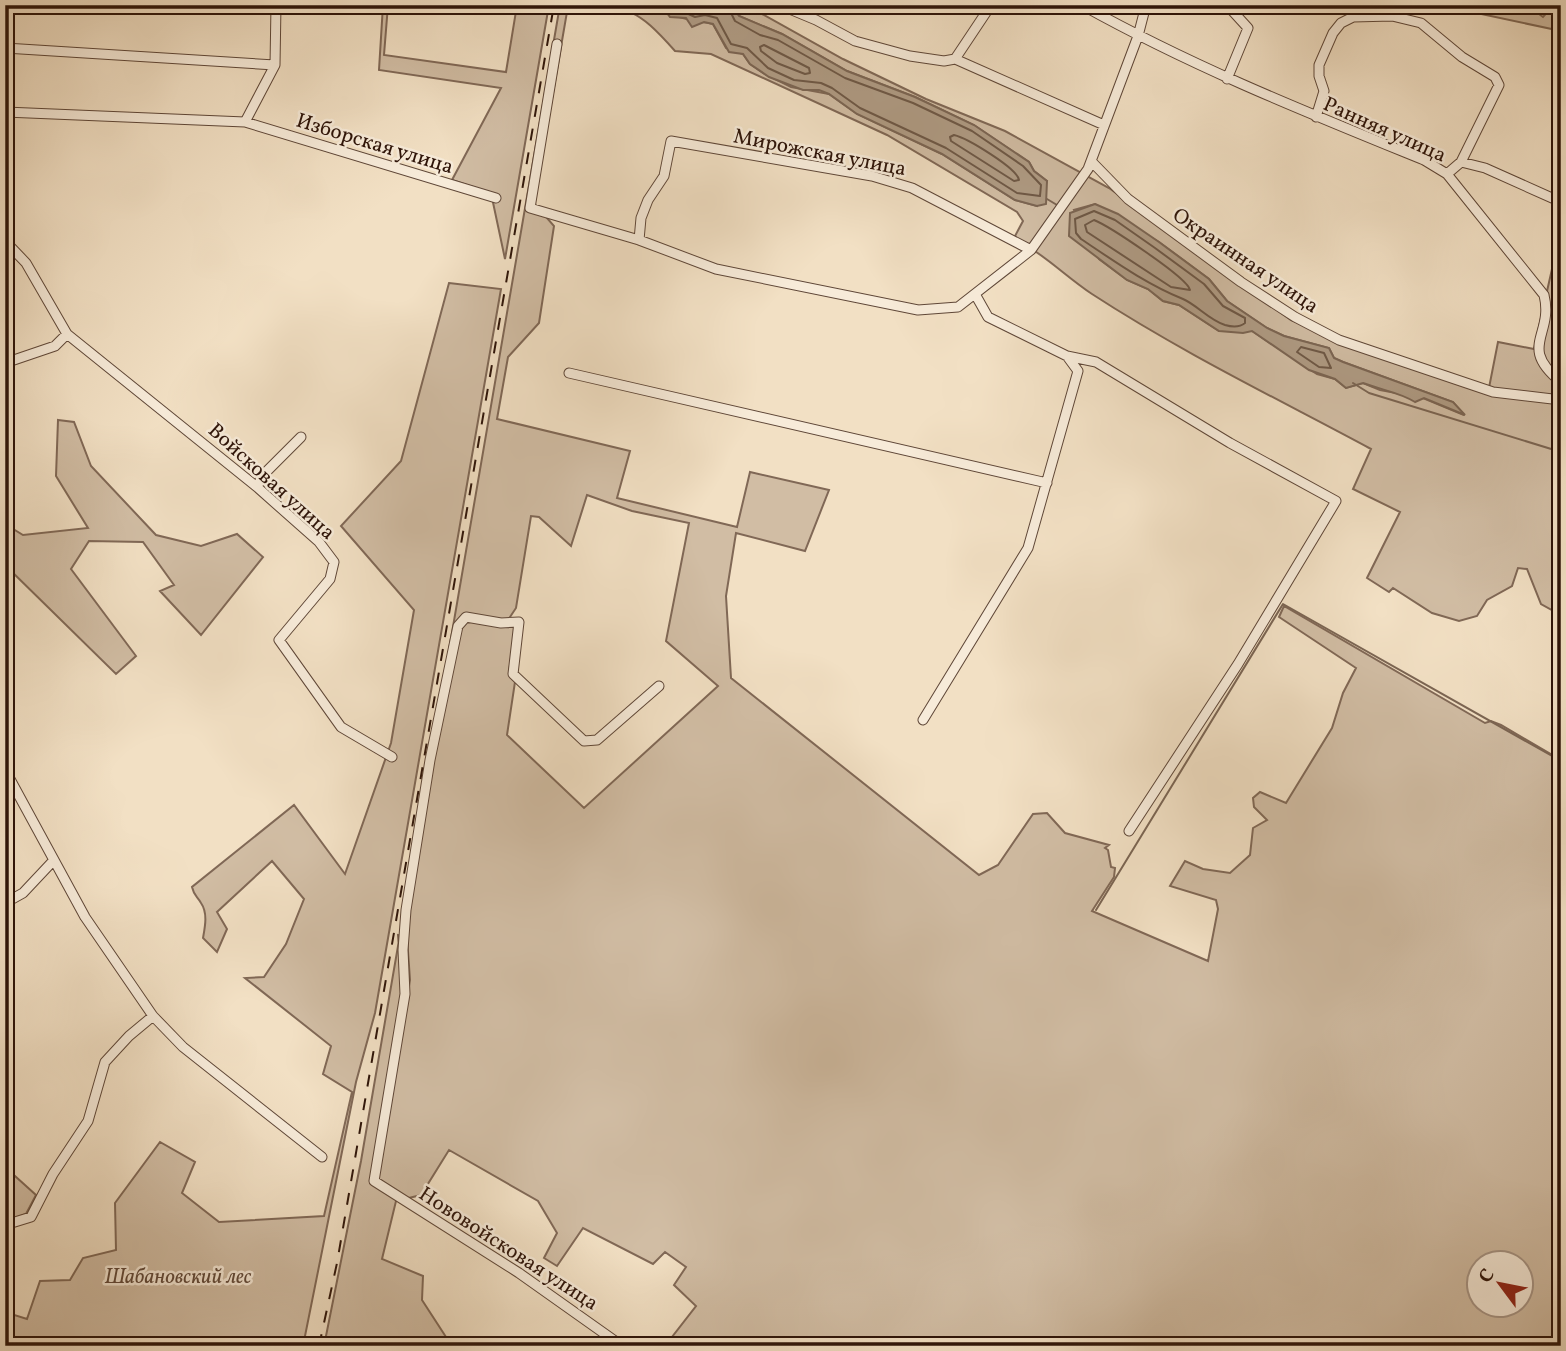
<svg xmlns="http://www.w3.org/2000/svg" width="1566" height="1351" viewBox="0 0 1566 1351" font-family="Vollkorn,serif">
<style>
.green{fill:#d1bda4;stroke:#806856;stroke-width:2;fill-rule:evenodd}
.water{fill:#af9b84;stroke:#7b6553;stroke-width:2}
.lines{fill:none;stroke-linecap:round;stroke-linejoin:round}
.shore{stroke:#6e5846;stroke-width:2}
.stream{stroke:#7b6553;stroke-width:2}
.street-casing{stroke:#5f4738;stroke-width:11}
.street{stroke:#f7ebd9;stroke-width:9}
.rail{stroke:#2e1409;stroke-width:2;stroke-dasharray:12 12;stroke-linecap:butt}
.labels{text-anchor:middle;stroke-width:5;stroke-linejoin:round;paint-order:stroke}
.street-label{font-size:21px;fill:#2e1409;stroke:#f7ebd9}
.park-label{font-size:21px;font-style:italic;fill:#5f4738;stroke:#f7ebd9}
</style>
<rect width="100%" height="100%" fill="#f2e0c4"/>
<filter id="stains"><feTurbulence type="fractalNoise" baseFrequency=".00286" numOctaves="4"/><feColorMatrix values="0 0 0 0 .2 0 0 0 0 .09 0 0 0 0 .02 0 0 0 .5 -.17"/></filter>
<radialGradient id="worn" r=".72"><stop offset=".6" stop-color="#630" stop-opacity="0"/><stop offset="1" stop-color="#630" stop-opacity=".3"/></radialGradient>
<path class="green" d="M383 5H388L384 55 506 72 517 5H549L505 259 491 193 452 180 501 88 379 70Z
M560 5H661C671 20 697 20 713 24L726 48 743 54 750 64 763 73 791 87 829 94 857 114 942 154 1015 200 1037 206 1047 181 1034 171 1029 162 974 125 915 97 847 71 782 34 739 16 731 5H746L843 59 926 99 1005 131 1109 188 1291 320 1488 393 1498 342 1534 349 1561 229V622L1557 613 1541 604 1527 569 1518 568 1512 586 1487 600 1477 616 1459 621 1432 613 1393 588 1389 592 1367 578 1400 512 1353 489 1371 449C1278 399 1181 352 1092 294 1065 276 1043 253 1014 238L1023 221 1017 212 887 135 711 54 675 51C634 5 628 7 568 6L534 203 554 226 539 323 508 357 497 419 630 451 617 498 737 527 750 472 829 490 805 551 736 533 726 596 731 678 979 875 998 865 1033 814 1047 813 1065 833 1109 845 1105 848 1108 850 1111 867 1115 868 1114 877 1092 911 1208 961 1218 909 1216 900 1170 886 1185 861 1203 869 1230 873 1250 855 1253 828 1267 820 1254 807 1253 798 1260 792 1286 803 1332 728 1343 693 1356 668 1279 617 1284 606 1485 723 1491 721 1501 725 1561 760V1346H665L696 1306 674 1285 686 1267 665 1252 653 1264 583 1228 557 1266 544 1258 557 1233 538 1201 449 1150 421 1195 396 1201 382 1259 423 1276 422 1300 446 1337 468 1346H324L361 1161ZM1095 204 1159 242 1209 279 1227 301 1267 328 1284 336 1329 348 1334 358 1343 362 1453 402 1464 415 1423 398 1380 390 1363 383 1346 388 1335 379 1317 374 1252 331H1219L1179 305 1163 301 1148 289 1127 280 1099 259 1074 210ZM587 495 632 511 689 523 666 641 718 686 584 808 507 735 515 682 509 673 515 627H509L508 620 516 608 531 516 539 517 571 546ZM398 935 407 937 410 980 378 1178 402 994ZM1478 1264H1520V1306H1478Z
M1439 5H1455L1480 12 1476 5H1527L1543 17 1554 5H1561V31Z
M449 283 501 289 375 1013 356 1082 303 1346H5V1312L27 1319 40 1281 70 1280 83 1258 116 1250 115 1203 160 1142 195 1162 182 1193 219 1222 324 1216 352 1092 323 1074 331 1046 245 978 264 977 286 944 304 899 272 861 217 912 227 929 217 952 203 938C205 927 208 913 201 903 197 896 194 896 192 887L294 805 345 874 391 743 414 610 341 526 401 461Z
M58 420 74 422 91 466 156 535 201 546 237 534 263 557 201 635 160 591 174 585 143 542 89 541 71 569 136 656 116 674 5 565V524L23 535 88 528 56 476Z
M5 1167 36 1195 26 1214 5 1222Z"/>
<path class="water" d="M661 5H731L739 16 782 34 847 71 915 97 974 125 1029 162 1034 171 1047 181 1046 204 1037 206 1015 200 942 154 857 114 829 94 819 90H803L769 77 750 64 743 54 729 52 713 24 704 22 692 27 686 18 670 17Z
M1095 204 1118 214 1159 242 1209 279 1227 301 1267 328 1284 336 1329 348 1334 358 1343 362 1453 402 1465 415 1424 398 1415 402C1399 392 1381 390 1363 383L1346 388 1335 379 1309 370 1252 331 1243 333 1219 331 1179 305 1163 301 1148 289 1127 280 1069 236 1070 213Z"/>
<g class="lines">
<path class="shore" d="M669 5 695 17 705 15 717 18 731 44 747 48 768 68 794 80 821 83 832 88 860 108 946 148 1017 193 1040 196 1041 185 1023 166 972 131 913 103 845 78 778 40 760 35 735 21 727 5
M764 45 809 68 810 73 805 74 777 63 761 51 760 47Z
M954 135C967 138 1017 168 1019 180L1014 181 951 141 950 137Z
M1094 211 1115 220 1155 248 1204 284 1223 306 1245 318V323C1239 328 1232 327 1225 325 1209 320 1197 305 1183 299 1146 284 1114 261 1081 239L1076 233 1075 219Z
M1094 220C1109 226 1188 278 1190 290L1171 287 1087 232 1085 225Z
M1301 347 1324 353 1331 368 1319 367 1297 352Z"/>
<path class="stream" d="M1047 199 1057 205
M1353 383 1369 393 1561 452
M1096 910 1283 604 1561 761"/>
<g class="street-casing">
<path id="street" d="M780 5 816 20 855 41 910 56 944 61 955 59 1104 125
M1082 5C1193 67 1306 112 1424 160L1447 174 1544 295C1554 336 1517 346 1561 382
M557 44 530 208 639 240 716 269 918 310 958 307 1031 250 1088 169 1138 36 1146 5
M5 48 275 65
M955 59 991 5
M1227 79 1248 28 1227 5
M5 112 245 122 496 198
M1316 117 1324 91 1319 76V65L1333 33 1341 23 1353 17 1392 16 1421 23 1462 57 1495 77 1499 85 1461 162
M245 122 275 65 276 5
M1091 161 1128 199 1241 282 1295 317 1339 340 1493 392 1561 400
M1447 174 1461 162 1485 168 1561 202
M639 240 641 218 648 200 664 176 671 141 872 176 912 188 1031 250
M5 241 26 263 67 334 257 487 319 542 334 562 330 579 279 640 341 727 392 757
M975 294 988 317 1067 356 1096 362 1230 443 1336 501 1238 664 1129 831
M5 363 55 346 67 334
M569 373 1047 483
M257 487 263 475 301 437
M923 720 1028 548 1078 371 1067 356
M5 770 85 917 153 1016 183 1047 322 1157
M5 903 23 893 54 860
M5 1225 31 1217 53 1174 88 1121 105 1062 129 1036 153 1016
M622 1346 519 1273 374 1181 405 994 403 950 406 910 430 760 458 626 466 617 501 623 519 622 513 674 584 741 597 740 659 686"/>
</g>
<use href="#street" class="street"/>
<path class="rail" d="M319 1346 337 1263 554 5"/>
</g>
<g class="labels">
<g class="street-label">
<text transform="translate(1385 129) rotate(24)" y="7">Ранняя улица</text>
<text transform="translate(375 143) rotate(17)" y="7">Изборская улица</text>
<text transform="translate(820 152) rotate(11)" y="7">Мирожская улица</text>
<text transform="translate(1246 260) rotate(34)" y="7">Окраинная улица</text>
<text transform="translate(272 481) rotate(42)" y="7">Войсковая улица</text>
<text transform="translate(509 1248) rotate(33)" y="7">Нововойсковая улица</text>
</g>
<g class="park-label">
<text x="178" y="1283">Шабановский лес</text>
</g>
</g>
<rect width="1566" height="1351" fill="none" stroke="#f2e0c4" stroke-width="28"/>
<rect x="7" y="7" width="1552" height="1337" fill="none" stroke="#2e1409" stroke-width="3.5"/>
<rect x="14" y="14" width="1538" height="1323" fill="none" stroke="#2e1409" stroke-width="2"/>
<g transform="translate(1500 1284) rotate(302)"><circle r="33" fill="#f7ebd9" stroke="#a79586" stroke-width="2"/>
<path d="M0-5L12 26L0 18L-12 26Z" fill="#8f2418"/>
<text y="-10" font-size="19" font-weight="bold" text-anchor="middle" fill="#2e1409">С</text>
</g>
<rect width="100%" height="100%" filter="url(#stains)"/>
<rect width="100%" height="100%" fill="url(#worn)"/>
</svg>
